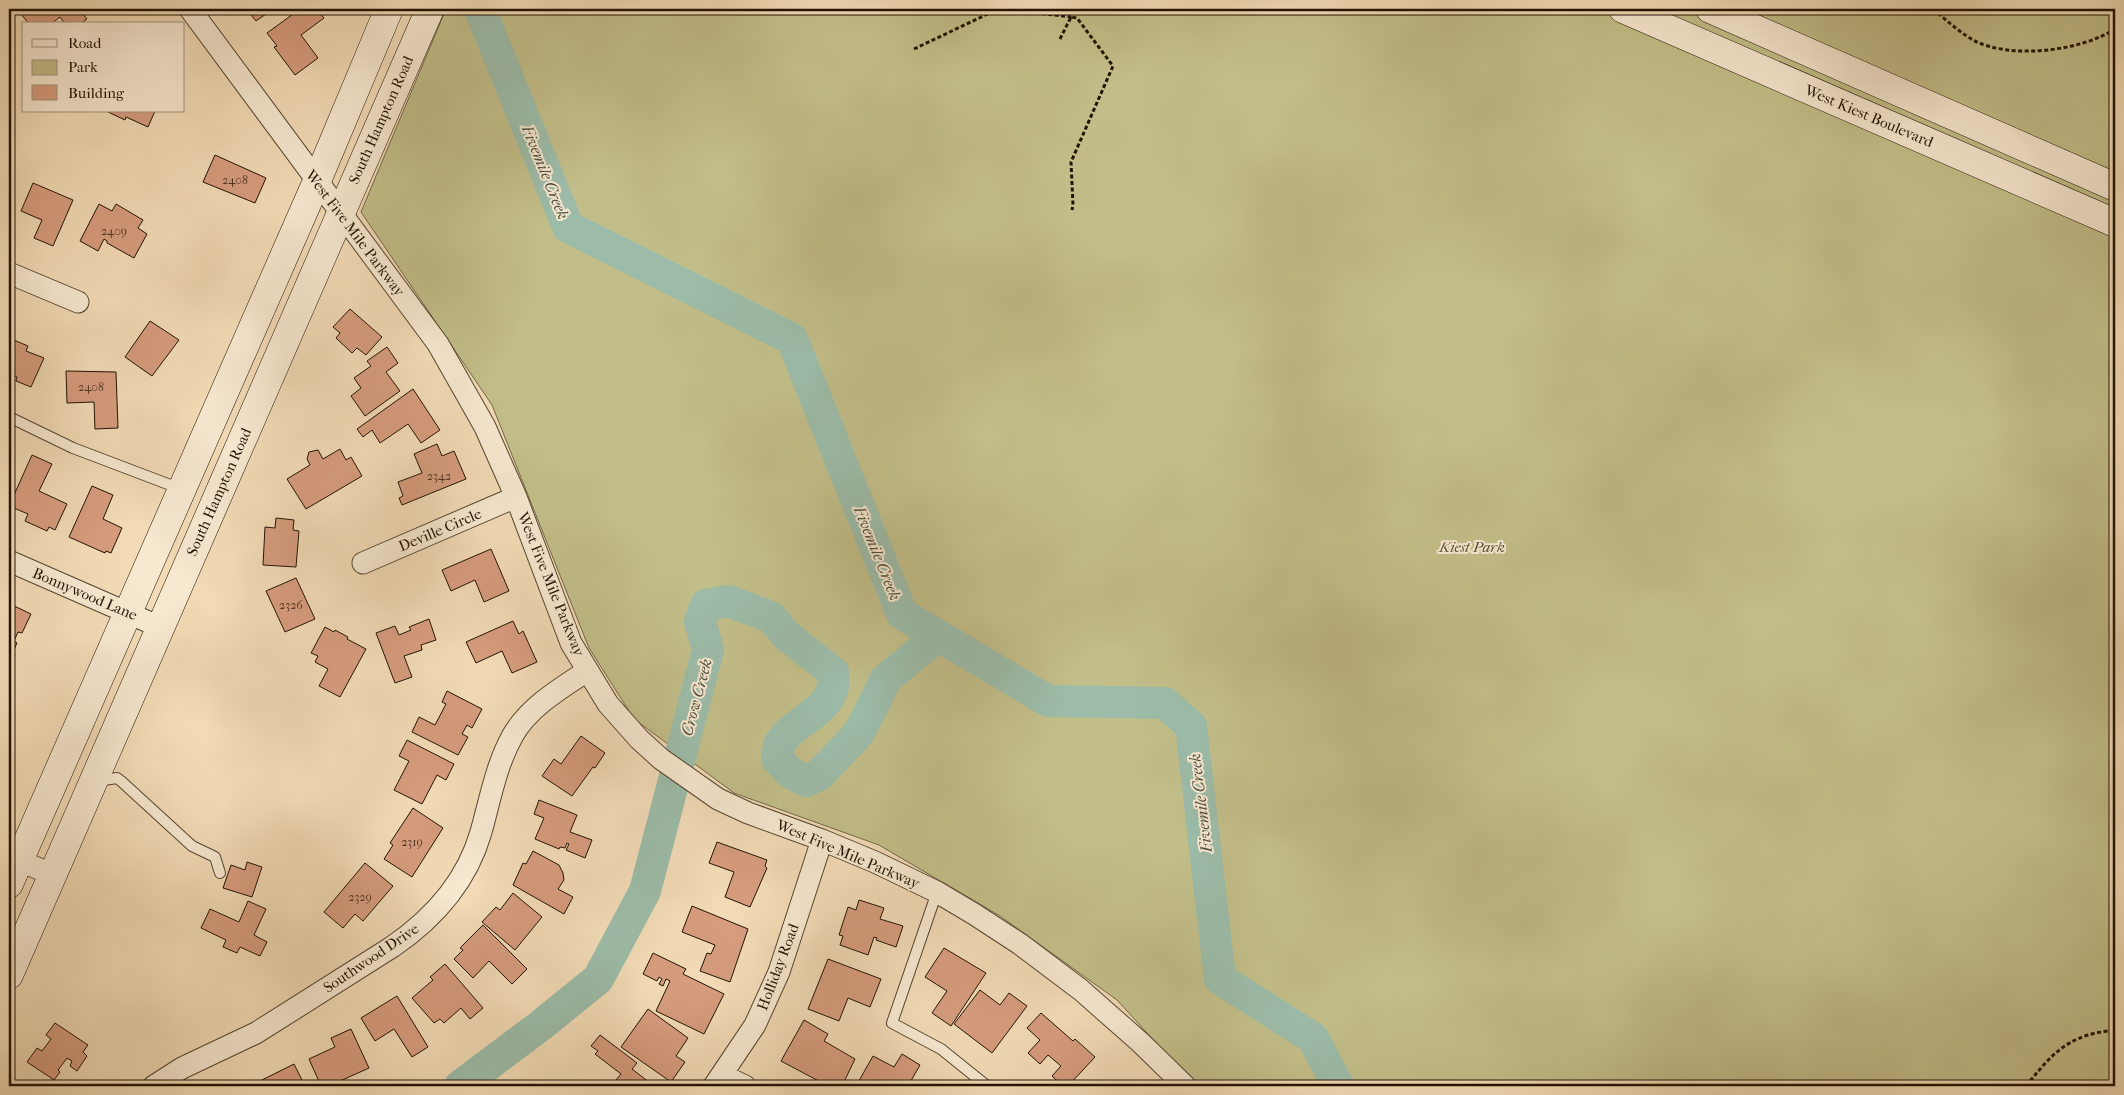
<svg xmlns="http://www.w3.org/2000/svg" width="2124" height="1095" viewBox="0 0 2124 1095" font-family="'IM FELL French Canon',serif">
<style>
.green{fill:#c2be89;stroke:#726846}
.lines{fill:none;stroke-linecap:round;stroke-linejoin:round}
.river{stroke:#9cbca9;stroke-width:32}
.building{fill:#d69c7e;stroke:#211303}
.service-casing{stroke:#554530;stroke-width:12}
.minor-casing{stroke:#554530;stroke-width:23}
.secondary-casing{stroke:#211303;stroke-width:29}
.path{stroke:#211303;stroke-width:3;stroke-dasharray:4 2.5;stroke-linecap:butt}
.service{stroke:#f7e8d0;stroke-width:10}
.minor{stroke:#f7e8d0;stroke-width:21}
.secondary{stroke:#f7e8d0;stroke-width:28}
.labels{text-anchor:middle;stroke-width:4;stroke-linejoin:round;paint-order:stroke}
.number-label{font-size:12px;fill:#4e3522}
.street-label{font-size:15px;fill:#211303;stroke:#f7e8d0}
.park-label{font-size:15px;font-style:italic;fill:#594f32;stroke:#f7e8d0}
.water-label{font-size:16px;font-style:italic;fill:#4c4e3d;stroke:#f7e8d0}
</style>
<rect width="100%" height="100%" fill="#f2dbb6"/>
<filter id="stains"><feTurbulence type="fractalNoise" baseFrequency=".004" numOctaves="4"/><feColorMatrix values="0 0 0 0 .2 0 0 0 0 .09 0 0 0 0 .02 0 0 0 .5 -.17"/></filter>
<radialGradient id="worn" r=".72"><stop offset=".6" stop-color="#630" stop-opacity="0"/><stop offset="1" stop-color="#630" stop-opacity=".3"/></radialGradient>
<path class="green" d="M446 9H2115V1086H1195L1117 1000 1000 916 879 845 734 793 634 719 589 648 492 405 361 212Z"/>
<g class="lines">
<path class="river" d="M480 9 568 227 792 339 902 614 1048 701 1165 703 1191 726 1220 979 1313 1038 1338 1086
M460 1086 540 1026 598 979 645 891 708 650 700 621 706 605 728 601 771 617 787 636 833 672C839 711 798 716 780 743 778 747 778 754 777 759L791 773 806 781 819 775 859 733 886 679 938 636"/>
</g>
<path class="building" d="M17 9H79L87 19 80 24H65L60 17 51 24H29Z
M246 9H273L256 21Z
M300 9H322L318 11 324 18 301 35 318 58 295 75 274 47 277 46 267 33Z
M106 111H155L148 127 126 117 125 120Z
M215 155 266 178 255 203 203 182Z
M33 183 73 200 53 246 34 238 42 220 21 211Z
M99 204 112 211 116 204 143 220 138 228 147 234 134 258 107 243V241L104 239 98 251 80 241Z
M350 309 382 337 366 355 357 348 352 353 336 338 340 333 333 327Z
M150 321 179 340 152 376 125 357Z
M9 338 28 346 26 351 44 358 31 387 16 381 17 377 9 373Z
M387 347 398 363 386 372 400 391 365 416 351 396 361 388 354 378 371 366 367 361Z
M66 371 116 372 118 428 95 429 94 402 67 403Z
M413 389 440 430 421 443 408 424 380 443 372 430 363 437 357 429Z
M437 444 442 456 454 451 466 479 402 505 399 498 403 496 398 482 422 473 414 454Z
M340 449 346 460 351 457 362 476 306 509 287 479 310 465 307 459 309 452 318 450 323 459Z
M32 455 52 464 39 491 67 504 55 530 49 527 47 531 25 521 28 514 9 506Z
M92 486 113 495 103 519 122 528 111 553 106 551 105 553 69 537Z
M276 518 294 520 293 530 299 531 296 567 263 565 265 527 275 528Z
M491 549 509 591 484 602 475 580 451 591 442 570Z
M296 578 315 619 285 632 266 591Z
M10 604 31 614 22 633 18 632 14 641 17 643 12 654 15 655 9 670Z
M429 619 436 640 421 645 422 650 404 656 412 677 395 683 376 633 395 626 399 635 411 630 409 627Z
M513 621 519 634 523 631 537 662 512 673 502 651 476 663 466 642Z
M325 627 334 632 335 630 348 637 347 639 366 649 340 697 319 686 328 669 315 662 318 656 311 653Z
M447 691 482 709 472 728 467 725 462 734 468 737 458 755 412 732 419 717 435 725 446 704 442 702Z
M581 736 605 753 595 768 593 767 572 796 542 776 554 759 561 764Z
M407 740 454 764 446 780 437 775 422 804 394 790 409 761 399 756Z
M539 800 577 815 570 832 592 840 585 858 566 850 569 844 567 843 565 848 560 847 559 849 535 839 544 818 534 814Z
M413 808 443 828 412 877 384 859 393 845 390 843Z
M717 842 767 860 765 866 767 868 750 907 725 897 734 872 709 863Z
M533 851 559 865 563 873 564 880 558 889 573 897 564 914 513 885 523 863 526 864Z
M247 862 262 867 252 897 223 888 231 865 245 870Z
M365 863 393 886 363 921 355 914 343 928 324 912Z
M513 893 542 917 515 950 482 922 496 907 500 910Z
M859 900 884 908 880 919 903 926 896 947 876 940 877 938 874 937 868 955 840 945 843 936 839 935 848 907 856 910Z
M248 901 266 909 254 935 267 942 260 956 240 947 237 953 223 947 226 940 201 928 210 909 239 922Z
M692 906 748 929 730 982 700 971 707 953 711 954 715 945 682 932Z
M483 925 527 969 512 984 489 961 473 978 454 959 463 950 460 948Z
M944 948 986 973 951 1026 932 1013 947 991 925 977Z
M653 953 686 969 683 974 724 994 704 1034 656 1011 670 981 666 979 663 986 659 984 662 979 659 977 657 981 643 974Z
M828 959 881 979 870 1007 848 998 839 1021 808 1009Z
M445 964 483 1008 470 1019 461 1008 444 1023 440 1019 434 1023 412 998 433 980 430 977Z
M980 990 1000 1005 1009 993 1027 1006 992 1053 954 1024Z
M397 996 428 1047 412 1057 394 1029 375 1041 361 1018Z
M648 1009 688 1038 676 1056 685 1062 671 1082 621 1047Z
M1041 1013 1073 1041 1075 1039 1095 1057 1068 1086H1063L1052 1076 1061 1066 1048 1055 1040 1064 1028 1053 1040 1040 1027 1028Z
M804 1020 828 1034 824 1041 855 1059 842 1086H828L781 1061Z
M55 1023 88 1045 83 1052 87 1056 77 1071 70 1066 72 1061 67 1058 58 1070 60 1072 54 1080 27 1062 37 1048 42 1051 51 1039 46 1035Z
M351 1029 369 1068 329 1086H321L309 1059 335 1047 331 1038Z
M600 1035 637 1063 632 1069 654 1086H611L621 1074 595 1054 598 1051 591 1046Z
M902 1054 920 1065 908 1086H856L873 1056 894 1067Z
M294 1064 305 1086H250Z"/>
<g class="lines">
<g class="service-casing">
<path id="service" d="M9 417 73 448 181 489
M97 781 117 778 121 781 192 846 215 857 220 873
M937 892 892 1023 941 1049 987 1086"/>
</g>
<g class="minor-casing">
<path id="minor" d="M190 9 438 344 485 427 516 497 571 643 608 704 639 739 661 759 718 799 748 813 822 840 875 862 937 892 974 914 1020 944 1081 990 1141 1043 1185 1086
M9 273 78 302
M9 561 160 627
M363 563 516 497
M9 856 53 875
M722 1075 745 1086
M154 1086 182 1068 256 1033 392 947C433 919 467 881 481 832 490 800 496 765 513 735 529 707 561 688 587 671
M714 1086 755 1025 779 972 822 840"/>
</g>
<g class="secondary-casing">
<path id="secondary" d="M1623 9 2115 223
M1710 9 2115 187
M9 884 317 181 389 9
M9 975 430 9"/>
</g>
<path class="path" d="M1003 9 1071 17 1072 9
M1933 9C1946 20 1958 31 1973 40 2010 60 2081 51 2115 29
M1060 39 1071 17 1077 18 1113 66 1071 162 1073 205 1072 210
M914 49 998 9
M2026 1086C2045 1063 2059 1044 2088 1035 2097 1032 2107 1032 2115 1029"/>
<use href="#service" class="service"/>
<use href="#minor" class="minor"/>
<use href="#secondary" class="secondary"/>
</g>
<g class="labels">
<g class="number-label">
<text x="235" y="184">2408</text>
<text x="114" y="235">2409</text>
<text x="91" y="391">2408</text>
<text x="439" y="480">2342</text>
<text x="291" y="609">2326</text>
<text x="412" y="846">2319</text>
<text x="360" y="901">2329</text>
</g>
<g class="street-label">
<text transform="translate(1869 116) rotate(23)" y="5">West Kiest Boulevard</text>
<text transform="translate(381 120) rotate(-66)" y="5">South Hampton Road</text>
<text transform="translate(355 233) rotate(53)" y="5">West Five Mile Parkway</text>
<text transform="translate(219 492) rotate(-66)" y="5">South Hampton Road</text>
<text transform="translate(440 530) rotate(-23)" y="5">Deville Circle</text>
<text transform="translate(551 584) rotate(68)" y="5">West Five Mile Parkway</text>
<text transform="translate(85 594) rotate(23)" y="5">Bonnywood Lane</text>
<text transform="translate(848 854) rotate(23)" y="5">West Five Mile Parkway</text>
<text transform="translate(371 958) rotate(-34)" y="5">Southwood Drive</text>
<text transform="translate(778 967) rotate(-69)" y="5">Holliday Road</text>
</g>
<g class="park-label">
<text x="1472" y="552">Kiest Park</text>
</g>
<g class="water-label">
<text transform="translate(546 172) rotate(68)" y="6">Fivemile Creek</text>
<text transform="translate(878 553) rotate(68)" y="6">Fivemile Creek</text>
<text transform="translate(696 697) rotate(-75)" y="6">Crow Creek</text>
<text transform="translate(1200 803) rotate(-97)" y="6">Fivemile Creek</text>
</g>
</g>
<rect width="2124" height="1095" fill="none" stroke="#f2dbb6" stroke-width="30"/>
<rect x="10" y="10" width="2104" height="1075" fill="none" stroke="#211303" stroke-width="2.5"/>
<rect x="15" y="15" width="2094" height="1065" fill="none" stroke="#211303"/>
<rect x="22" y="22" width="162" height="90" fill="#f7e8d0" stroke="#a1937e"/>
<rect x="32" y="39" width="25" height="8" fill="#f7e8d0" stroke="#a1937e"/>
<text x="68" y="48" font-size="15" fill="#211303">Road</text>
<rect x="32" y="60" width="25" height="15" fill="#c2be89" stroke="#a1937e"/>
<text x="68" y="72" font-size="15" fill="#211303">Park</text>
<rect x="32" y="85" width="25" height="15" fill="#d69c7e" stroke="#a1937e"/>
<text x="68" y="98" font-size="15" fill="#211303">Building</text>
<rect width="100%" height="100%" filter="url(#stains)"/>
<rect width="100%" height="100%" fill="url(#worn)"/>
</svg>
